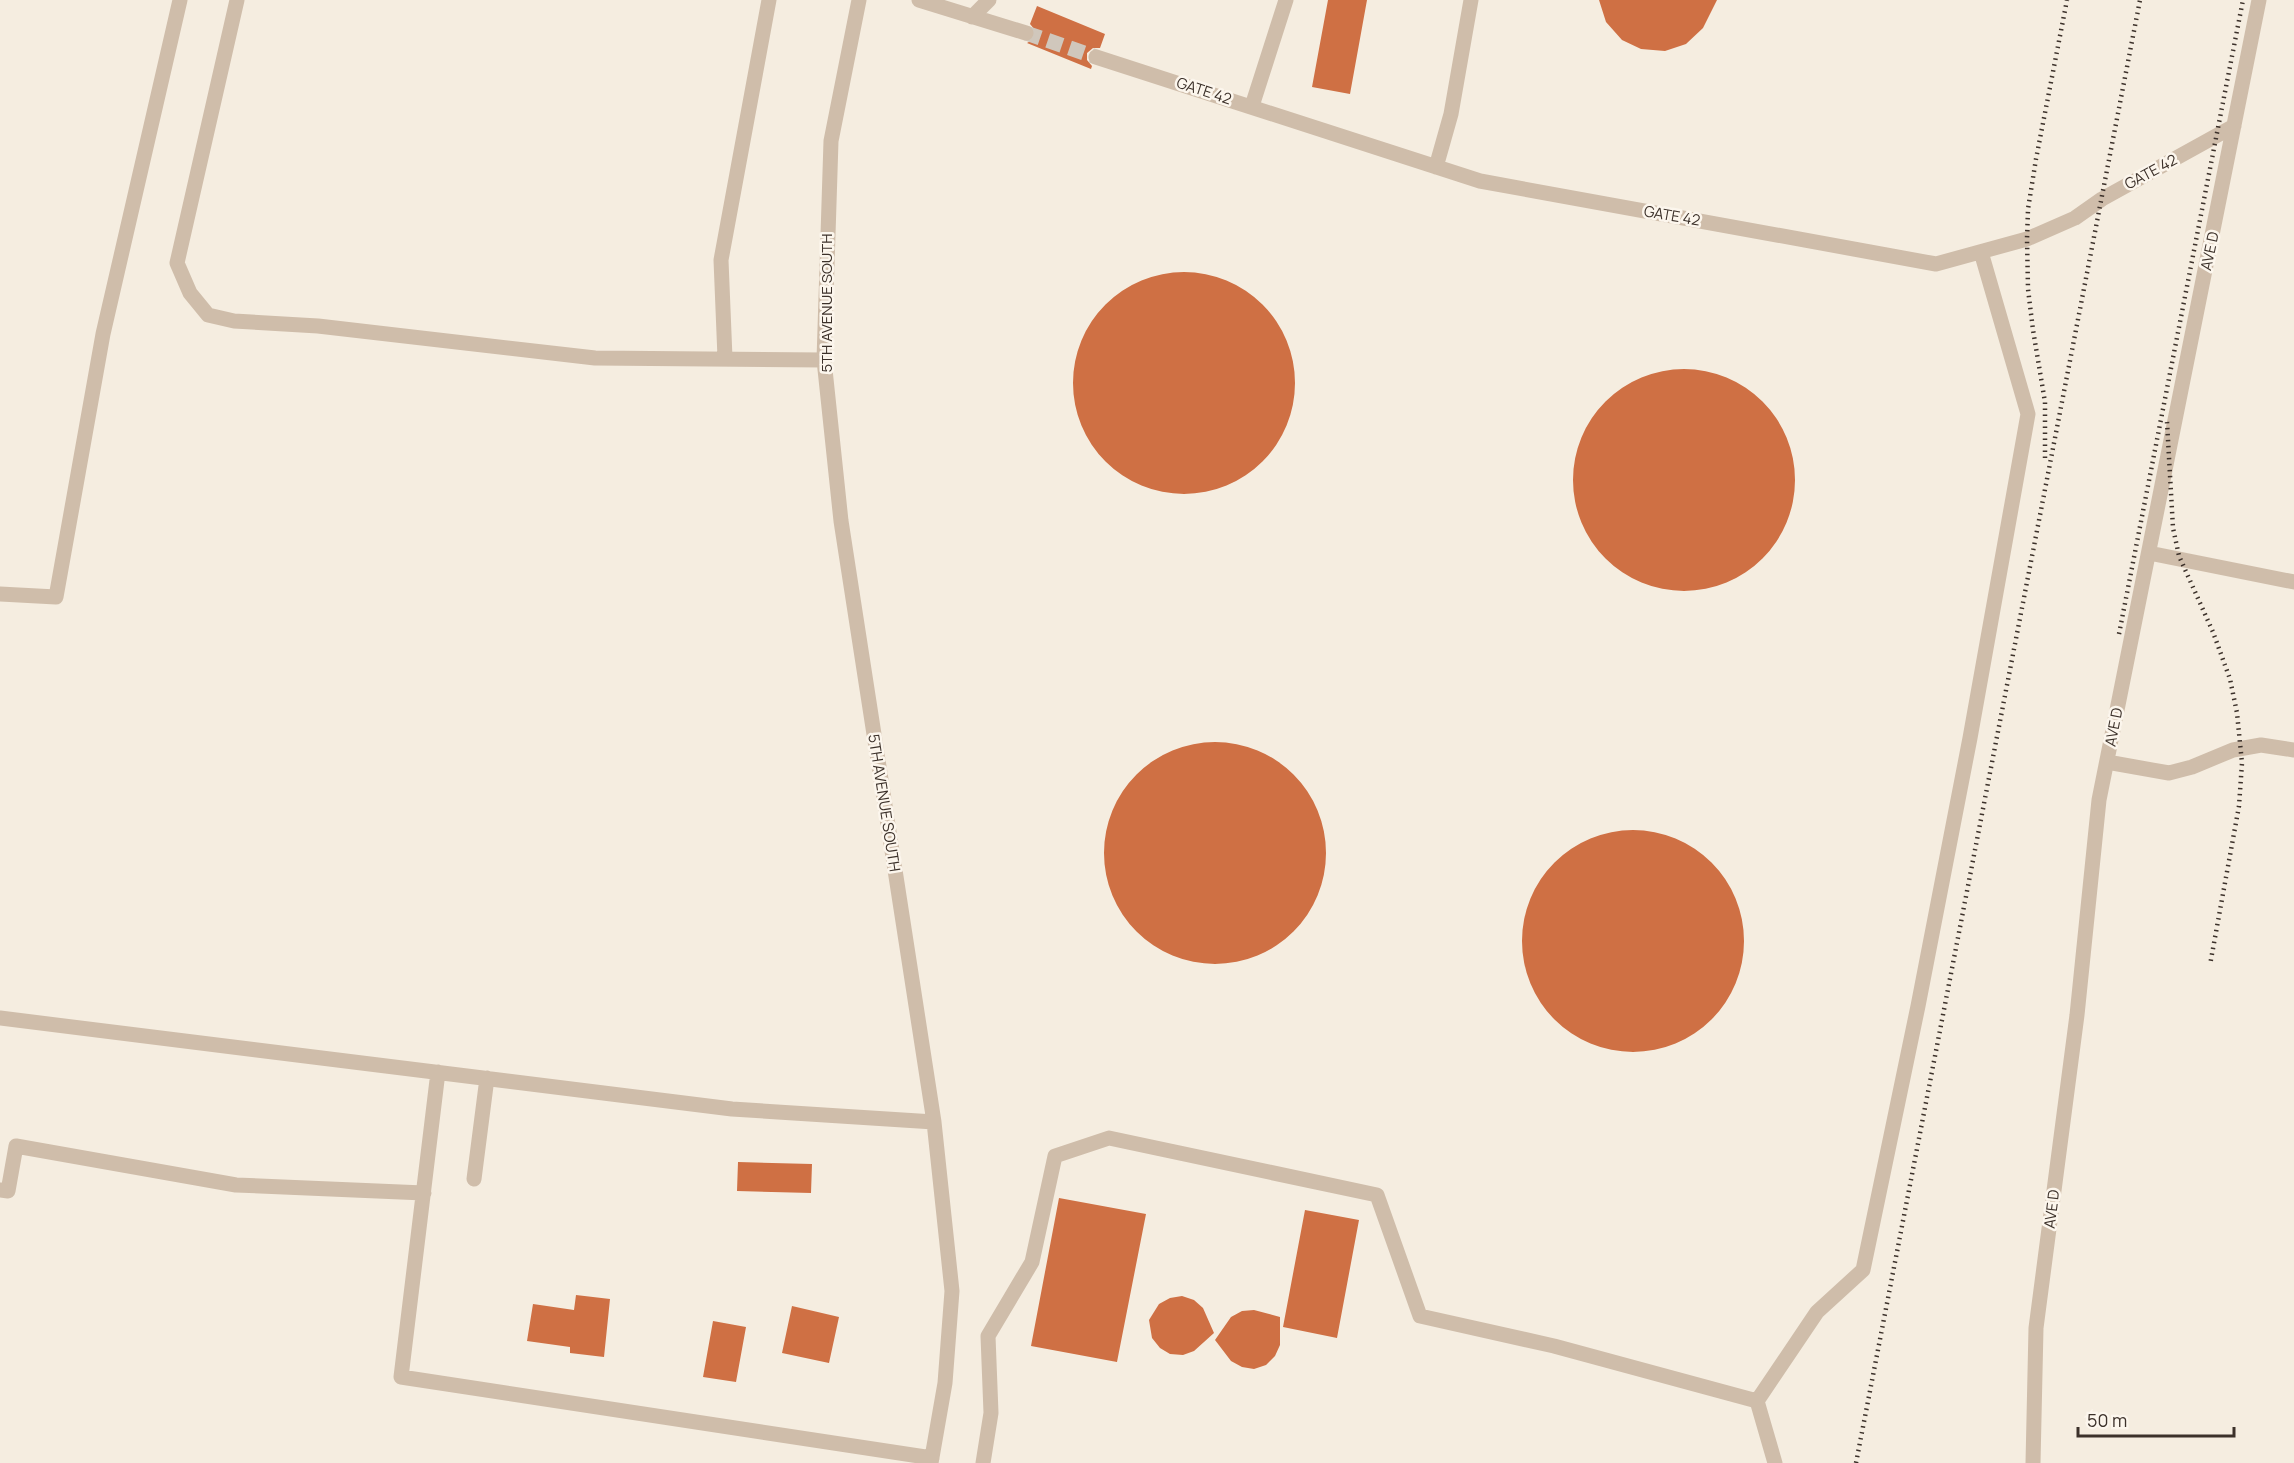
<svg xmlns="http://www.w3.org/2000/svg" width="2294" height="1463" viewBox="0 0 2294 1463" font-family="Manrope,sans-serif">
<style>
.building{fill:#cf7044}
.lines{fill:none;stroke-linecap:round;stroke-linejoin:round}
.minor-tunnel{stroke:#d0c7bc;stroke-width:15;stroke-dasharray:15 8;stroke-linecap:butt}
.minor{stroke:#cfbdaa;stroke-width:15}
.rail{stroke:#3c312a;stroke-width:4.5;stroke-dasharray:1.5 4.5;stroke-linecap:butt}
.labels{text-anchor:middle;stroke-width:5;stroke-linejoin:round;paint-order:stroke}
.street-label{font-size:15px;fill:#3c312a;stroke:#fcf6ed}
</style>
<rect width="100%" height="100%" fill="#f5ede0"/>
<path class="building" d="M1328 0H1367L1350 94 1312 87Z
M1599 0H1717L1703 28 1686 44 1665 51 1641 49 1622 40 1606 22Z
M1037 6 1105 34 1100 48H1093L1087 53V60L1092 66 1091 69 1027 43 1032 40 1035 35V30L1030 24Z
M1073 383a111 111 0 1 1 222 0a111 111 0 1 1-222 0Z
M1573 480a111 111 0 1 1 222 0a111 111 0 1 1-222 0Z
M1104 853a111 111 0 1 1 222 0a111 111 0 1 1-222 0Z
M1522 941a111 111 0 1 1 222 0a111 111 0 1 1-222 0Z
M738 1162 812 1164 811 1193 737 1191Z
M1059 1198 1146 1214 1117 1362 1031 1346Z
M1305 1210 1359 1220 1337 1338 1283 1327Z
M576 1295 610 1299 604 1357 570 1353V1347L527 1341 533 1304 574 1310Z
M1182 1296 1194 1300 1203 1308 1214 1333 1194 1351 1183 1355 1170 1354 1160 1348 1152 1338 1149 1320 1159 1304 1170 1298Z
M792 1306 839 1317 829 1363 782 1353Z
M1254 1310 1280 1317V1345L1275 1356 1266 1365 1254 1369 1242 1367 1231 1361 1215 1340 1231 1317 1242 1311Z
M713 1321 746 1327 736 1382 703 1377Z"/>
<g class="lines">
<path class="minor-tunnel" d="M1026 33 1096 57"/>
<path class="minor" d="M237 0 177 263 190 293 208 315 234 321 318 326 595 358 824 360
M859 0 831 141 824 360 841 521 934 1122 952 1291 945 1383 931 1463
M919 0 1026 33
M972 17 989 0
M1096 57 1480 181 1936 264 2027 239 2075 218 2102 199 2234 126
M1252 106 1286 0
M1436 167 1451 114 1471 0
M725 358 721 260 769 0
M2149 553 2294 582
M0 594 56 597 103 334 180 0
M2107 762 2169 773 2192 767 2233 750 2261 745 2294 750
M0 1018 732 1109 934 1122
M438 1072 401 1377 932 1458
M474 1179 487 1078
M0 1190 8 1191 16 1146 236 1185 424 1193
M1757 1401 1817 1312 1863 1270 1918 1006 1970 738 2028 414 1981 252
M983 1463 991 1413 988 1336 1032 1262 1055 1156 1109 1138 1377 1195 1420 1316 1554 1346 1757 1401 1775 1463
M2033 1463 2036 1328 2077 1015 2099 800 2259 0"/>
<path class="rail" d="M2167 422 2173 528 2179 556 2213 632 2230 679 2237 713 2242 763 2239 806 2210 965
M2045 458V402L2033 330 2028 289 2027 239 2028 209 2036 159 2067 0
M2119 634 2243 0
M1856 1463 2140 0"/>
</g>
<g class="labels">
<g class="street-label">
<text transform="translate(1204 91) rotate(18)" y="5">GATE 42</text>
<text transform="translate(2151 172) rotate(-28)" y="5">GATE 42</text>
<text transform="translate(1672 216) rotate(10)" y="5">GATE 42</text>
<text transform="translate(2210 251) rotate(-78)" y="5">AVE D</text>
<text transform="translate(827 303) rotate(-90)" y="5">5TH AVENUE SOUTH</text>
<text transform="translate(2114 727) rotate(-79)" y="5">AVE D</text>
<text transform="translate(884 803) rotate(81)" y="5">5TH AVENUE SOUTH</text>
<text transform="translate(2052 1209) rotate(-83)" y="5">AVE D</text>
</g>
</g>
<path d="M2078 1427v9h156v-9" fill="none" stroke="#3c312a" stroke-width="3"/>
<text x="2087" y="1427" font-size="18" fill="#3c312a" stroke="#fcf6ed" stroke-width="4.5" paint-order="stroke">50 m</text>
</svg>
